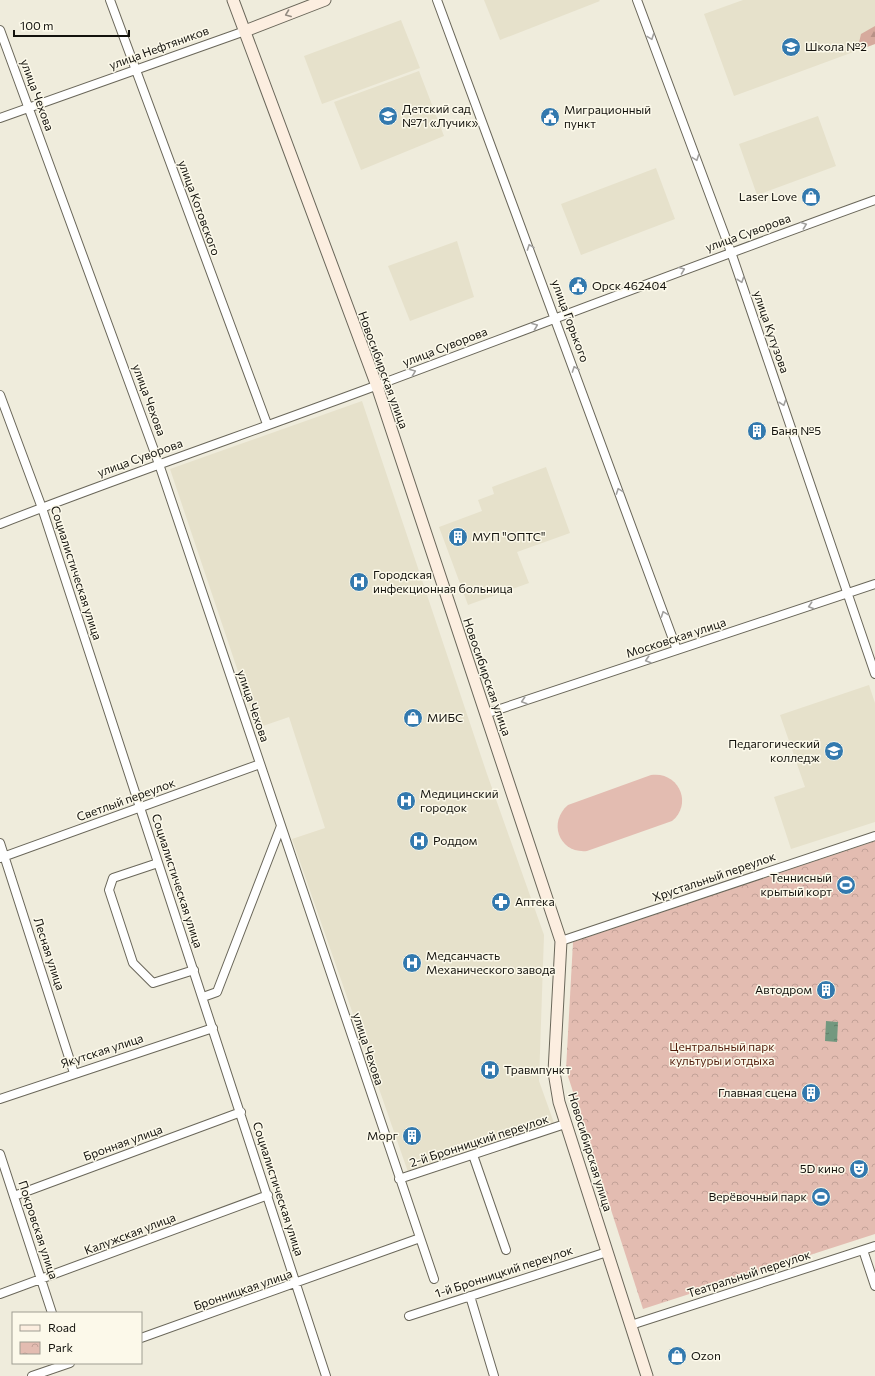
<svg xmlns="http://www.w3.org/2000/svg" width="875" height="1376" viewBox="0 0 875 1376" font-family="Commissioner,sans-serif">
<style>
.built{fill:#e6e1cb}
.forest{fill:url(#forest-firs)}
.park{fill:url(#park-crowns)}
.pitch{fill:#e3bcb1}
.water{fill:url(#water-ripples)}
.lines{fill:none;stroke-linecap:round;stroke-linejoin:round}
.minor-casing{stroke:#6a675a;stroke-width:10}
.secondary-casing{stroke:#6a675a;stroke-width:13}
.minor{stroke:#fff;stroke-width:8}
.secondary{stroke:#fceee0;stroke-width:11}
.oneway{stroke:#938b81}
.oneway2{stroke:#a1a09e}
.labels{text-anchor:middle;stroke-width:3;stroke-linejoin:round;paint-order:stroke}
.poi-label{font-size:12px;fill:#13120d;stroke:#fcf9ea;text-anchor:start}
.street-label{font-size:12px;fill:#13120d;stroke:#fcf9ea}
.park-label{font-size:12px;fill:#511c0b;stroke:#fcf9ea}
</style>
<defs>
<pattern id="forest-firs" width="22" height="20" patternUnits="userSpaceOnUse"><rect width="22" height="20" fill="#d6aa9d"/><path d="M5 1l3.5 6h-7zM16 11l3.5 6h-7z" fill="#b79186"/></pattern>
<pattern id="park-crowns" width="20" height="18" patternUnits="userSpaceOnUse"><rect width="20" height="18" fill="#e3bcb1"/><path d="M2 6a3 3 0 1 1 6 0M12 15a3 3 0 1 1 6 0" fill="none" stroke="#c2a197"/></pattern>
<pattern id="water-ripples" width="26" height="14" patternUnits="userSpaceOnUse"><rect width="26" height="14" fill="#73987f"/><path d="M2 4q2-2 4 0t4 0M15 11q2-2 4 0t4 0" fill="none" stroke="#5d7b66"/></pattern>
</defs>
<rect width="100%" height="100%" fill="#efecdc"/>
<path class="built" d="M484 0H599L600 1 500 40Z
M743 0H875V44L734 96 704 14Z
M401 20 420 68 322 104 304 56Z
M419 71 444 136 361 170 334 102Z
M818 116 836 166 757 195 739 144Z
M656 168 675 219 581 255 561 204Z
M457 241 474 297 410 321 388 266Z
M362 401 487 774 544 935 539 1081 554 1123 408 1172 292 839 325 828 289 717 257 728 170 469Z
M546 467 570 533 517 552 529 583 468 605 439 527 482 511 478 500 494 494 492 487Z
M869 685 875 703V822L791 849 774 797 805 787 780 715Z"/>
<path class="forest" d="M875 26V44L859 50 858 47 861 34Z"/>
<path class="park" d="M875 841V1234L643 1309 566 1070 573 942Z"/>
<path class="pitch" d="M651 775C679 771 693 804 672 821L587 851C560 854 547 823 568 805Z"/>
<path class="water" d="M826 1021 838 1022 837 1042 825 1041Z"/>
<g class="lines">
<g class="minor-casing">
<path id="minor" d="M110 0 267 424
M437 0 677 650
M637 0 731 252 875 674
M0 30 159 464 434 1279
M0 118 245 31
M0 395 42 508 326 1376
M0 524C125 475 252 432 378 385 544 323 709 260 875 200
M485 714 875 584
M0 843 74 1073
M0 858 260 764
M158 863 113 878 109 890 133 963 153 983 194 970
M561 941 875 836
M203 997 217 992 281 826
M0 1099 213 1028
M0 1154 52 1313
M473 1155 506 1250
M399 1179 565 1124
M14 1196 241 1112
M863 1250 875 1286
M0 1294 268 1195
M470 1296 494 1376
M409 1316 607 1252
M631 1325 875 1246
M141 1338 420 1238
M32 1376 70 1363"/>
</g>
<g class="secondary-casing">
<path id="secondary" d="M233 0 377 386 561 941 554 1072 559 1102 647 1376
M245 31 325 0"/>
</g>
<use href="#minor" class="minor"/>
<use href="#secondary" class="secondary"/>
</g>
<defs><path id="oneway-chevron" d="M-2-3.5L2.5 0L-2 3.5" fill="none" stroke-width="1.6" stroke-linecap="round" stroke-linejoin="round"/></defs>
<use class="oneway" href="#oneway-chevron" transform="translate(288 14) rotate(159)"/>
<g class="oneway2">
<use href="#oneway-chevron" transform="translate(651 37) rotate(70)"/>
<use href="#oneway-chevron" transform="translate(696 158) rotate(70)"/>
<use href="#oneway-chevron" transform="translate(804 225) rotate(-20)"/>
<use href="#oneway-chevron" transform="translate(530 247) rotate(-110)"/>
<use href="#oneway-chevron" transform="translate(682 270) rotate(-21)"/>
<use href="#oneway-chevron" transform="translate(741 280) rotate(71)"/>
<use href="#oneway-chevron" transform="translate(535 326) rotate(-21)"/>
<use href="#oneway-chevron" transform="translate(575 369) rotate(-110)"/>
<use href="#oneway-chevron" transform="translate(413 372) rotate(-21)"/>
<use href="#oneway-chevron" transform="translate(783 403) rotate(71)"/>
<use href="#oneway-chevron" transform="translate(619 491) rotate(-110)"/>
<use href="#oneway-chevron" transform="translate(811 606) rotate(162)"/>
<use href="#oneway-chevron" transform="translate(664 614) rotate(-110)"/>
<use href="#oneway-chevron" transform="translate(648 660) rotate(162)"/>
<use href="#oneway-chevron" transform="translate(524 701) rotate(162)"/>
</g>
<defs>
<g id="school-disc" transform="scale(1)"><circle r="9.5" fill="#3379ae" stroke="#fcf9ea"/><path d="M0-5L7-2L0 1L-7-2ZM-4 1L0 2.5L4 1V4Q0 6-4 4Z" fill="#fff"/></g>
<g id="civic-disc" transform="scale(1)"><circle r="9.5" fill="#3379ae" stroke="#fcf9ea"/><path d="M-.6-6.5H3V-4.5H.6V-3L4-1V1h2V6H-6V1h2V-1L-.6-3ZM-1.2 2.5V6h2.4V2.5Z" fill="#fff"/></g>
<g id="shop-disc" transform="scale(1)"><circle r="9.5" fill="#3379ae" stroke="#fcf9ea"/><path d="M-5-2.5h2.3a2.7 3.5 0 0 1 5.4 0H5L5.5 6h-11ZM-1.5-2.5h3a1.5 2.3 0 0 0-3 0Z" fill="#fff"/></g>
<g id="building-disc" transform="scale(1)"><circle r="9.5" fill="#3379ae" stroke="#fcf9ea"/><path d="M-4-6H4V6H1V3H-1V6H-4ZM-2.5-4.3h1.7v1.8h-1.7ZM.8-4.3h1.7v1.8H.8ZM-2.5-1h1.7V.8h-1.7ZM.8-1h1.7V.8H.8Z" fill="#fff"/></g>
<g id="hospital-disc" transform="scale(1)"><circle r="9.5" fill="#3379ae" stroke="#fcf9ea"/><path d="M-5-5h3v3.5h4V-5h3V5h-3V1.5h-4V5h-3Z" fill="#fff"/></g>
<g id="university-disc" transform="scale(1)"><circle r="9.5" fill="#3379ae" stroke="#fcf9ea"/><path d="M0-5L7-2L0 1L-7-2ZM-4 1L0 2.5L4 1V4Q0 6-4 4Z" fill="#fff"/></g>
<g id="stadium-disc" transform="scale(1)"><circle r="9.5" fill="#3379ae" stroke="#fcf9ea"/><path d="M0-5a6.5 5 0 1 0 0 10a6.5 5 0 1 0 0-10ZM-3.5-1.8h7v3.6h-7Z" fill="#fff"/></g>
<g id="pharmacy-disc" transform="scale(1)"><circle r="9.5" fill="#3379ae" stroke="#fcf9ea"/><path d="M-2-6h4v4h4v4h-4v4h-4v-4h-4v-4h4Z" fill="#fff"/></g>
<g id="theatre-disc" transform="scale(1)"><circle r="9.5" fill="#3379ae" stroke="#fcf9ea"/><path d="M-5-5.5Q0-4 5-5.5V0Q5 5 0 6Q-5 5-5 0ZM-3.3-2.5H-1v1.5H-3.3ZM1-2.5H3.3v1.5H1ZM-2.8 1Q0 5.5 2.8 1Z" fill="#fff"/></g>
</defs>
<g fill-rule="evenodd">
<use href="#school-disc" x="791" y="47"/>
<use href="#school-disc" x="388" y="116"/>
<use href="#civic-disc" x="550" y="117"/>
<use href="#shop-disc" x="811" y="197"/>
<use href="#civic-disc" x="578" y="286"/>
<use href="#building-disc" x="757" y="431"/>
<use href="#building-disc" x="458" y="537"/>
<use href="#hospital-disc" x="359" y="582"/>
<use href="#shop-disc" x="413" y="718"/>
<use href="#university-disc" x="834" y="751"/>
<use href="#hospital-disc" x="406" y="801"/>
<use href="#hospital-disc" x="419" y="841"/>
<use href="#stadium-disc" x="846" y="885"/>
<use href="#pharmacy-disc" x="501" y="902"/>
<use href="#hospital-disc" x="412" y="963"/>
<use href="#building-disc" x="826" y="990"/>
<use href="#hospital-disc" x="490" y="1070"/>
<use href="#building-disc" x="811" y="1093"/>
<use href="#building-disc" x="412" y="1136"/>
<use href="#theatre-disc" x="859" y="1169"/>
<use href="#stadium-disc" x="821" y="1197"/>
<use href="#shop-disc" x="677" y="1356"/>
</g>
<g class="labels">
<g class="poi-label">
<text x="805" y="51">Школа №2</text>
<text x="402" y="113">Детский сад<tspan x="402" dy="14">№71 «Лучик»</tspan></text>
<text x="564" y="114">Миграционный<tspan x="564" dy="14">пункт</tspan></text>
<text x="797" y="201" text-anchor="end">Laser Love</text>
<text x="592" y="290">Орск 462404</text>
<text x="771" y="435">Баня №5</text>
<text x="472" y="541">МУП "ОПТС"</text>
<text x="373" y="579">Городская<tspan x="373" dy="14">инфекционная больница</tspan></text>
<text x="427" y="722">МИБС</text>
<text x="820" y="748" text-anchor="end">Педагогический<tspan x="820" dy="14">колледж</tspan></text>
<text x="420" y="798">Медицинский<tspan x="420" dy="14">городок</tspan></text>
<text x="433" y="845">Роддом</text>
<text x="832" y="882" text-anchor="end">Теннисный<tspan x="832" dy="14">крытый корт</tspan></text>
<text x="515" y="906">Аптека</text>
<text x="426" y="960">Медсанчасть<tspan x="426" dy="14">Механического завода</tspan></text>
<text x="812" y="994" text-anchor="end">Автодром</text>
<text x="504" y="1074">Травмпункт</text>
<text x="797" y="1097" text-anchor="end">Главная сцена</text>
<text x="398" y="1140" text-anchor="end">Морг</text>
<text x="845" y="1173" text-anchor="end">5D кино</text>
<text x="807" y="1201" text-anchor="end">Верёвочный парк</text>
<text x="691" y="1360">Ozon</text>
</g>
<g class="street-label">
<text transform="translate(159 48) rotate(-20)" y="4">улица Нефтяников</text>
<text transform="translate(37 95) rotate(70)" y="4">улица Чехова</text>
<text transform="translate(199 208) rotate(70)" y="4">улица Котовского</text>
<text transform="translate(748 233) rotate(-20)" y="4">улица Суворова</text>
<text transform="translate(570 321) rotate(70)" y="4">улица Горького</text>
<text transform="translate(771 332) rotate(71)" y="4">улица Кутузова</text>
<text transform="translate(445 347) rotate(-21)" y="4">улица Суворова</text>
<text transform="translate(383 370) rotate(70)" y="4">Новосибирская улица</text>
<text transform="translate(149 400) rotate(70)" y="4">улица Чехова</text>
<text transform="translate(140 458) rotate(-20)" y="4">улица Суворова</text>
<text transform="translate(76 573) rotate(72)" y="4">Социалистическая улица</text>
<text transform="translate(676 638) rotate(-18)" y="4">Московская улица</text>
<text transform="translate(487 677) rotate(71)" y="4">Новосибирская улица</text>
<text transform="translate(253 706) rotate(71)" y="4">улица Чехова</text>
<text transform="translate(126 800) rotate(-20)" y="4">Светлый переулок</text>
<text transform="translate(714 877) rotate(-19)" y="4">Хрустальный переулок</text>
<text transform="translate(177 881) rotate(72)" y="4">Социалистическая улица</text>
<text transform="translate(49 954) rotate(72)" y="4">Лесная улица</text>
<text transform="translate(368 1049) rotate(72)" y="4">улица Чехова</text>
<text transform="translate(102 1051) rotate(-18)" y="4">Якутская улица</text>
<text transform="translate(479 1141) rotate(-18)" y="4">2-й Бронницкий переулок</text>
<text transform="translate(123 1143) rotate(-20)" y="4">Бронная улица</text>
<text transform="translate(590 1152) rotate(73)" y="4">Новосибирская улица</text>
<text transform="translate(278 1189) rotate(72)" y="4">Социалистическая улица</text>
<text transform="translate(38 1230) rotate(72)" y="4">Покровская улица</text>
<text transform="translate(130 1234) rotate(-21)" y="4">Калужская улица</text>
<text transform="translate(504 1272) rotate(-18)" y="4">1-й Бронницкий переулок</text>
<text transform="translate(749 1274) rotate(-18)" y="4">Театральный переулок</text>
<text transform="translate(243 1290) rotate(-19)" y="4">Бронницкая улица</text>
</g>
<g class="park-label">
<text x="722" y="1051">Центральный парк<tspan x="722" dy="14">культуры и отдыха</tspan></text>
</g>
</g>
<rect x="12" y="1312" width="130" height="52" fill="#fcf9ea" stroke="#9f9d92"/>
<rect x="20" y="1325" width="20" height="6" fill="#fceee0" stroke="#9f9d92"/>
<text x="48" y="1332" font-size="12" fill="#13120d">Road</text>
<rect x="20" y="1342" width="20" height="12" fill="url(#park-crowns)" stroke="#9f9d92"/>
<text x="48" y="1352" font-size="12" fill="#13120d">Park</text>
<path d="M14 30v6h115v-6" fill="none" stroke="#13120d" stroke-width="2"/>
<text x="20" y="30" font-size="12" fill="#13120d" stroke="#fcf9ea" stroke-width="3" paint-order="stroke">100 m</text>
</svg>
